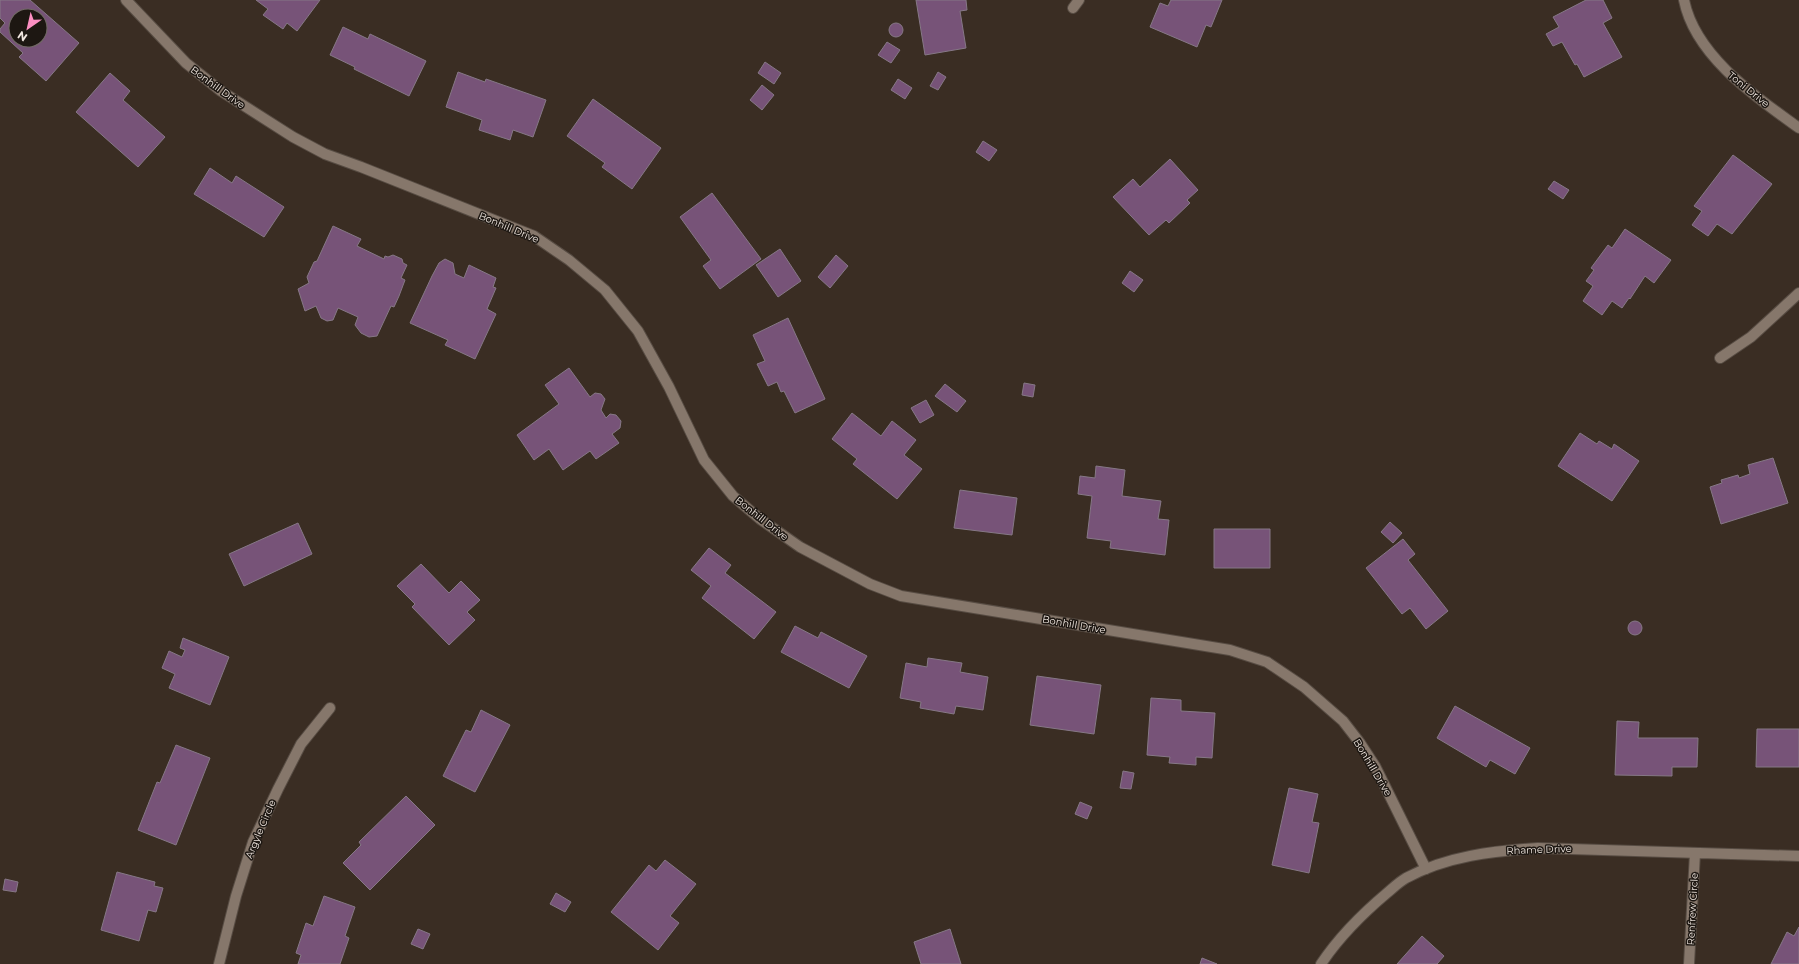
<svg xmlns="http://www.w3.org/2000/svg" width="1799" height="964" viewBox="0 0 1799 964" font-family="Montserrat,sans-serif">
<style>
.building{fill:#775378;stroke:#867886;fill-rule:evenodd}
.lines{fill:none;stroke-linecap:round;stroke-linejoin:round}
.minor-casing{stroke:#574c43;stroke-width:12}
.minor{stroke:#86776b;stroke-width:10}
.labels{text-anchor:middle;stroke-width:3;stroke-linejoin:round;paint-order:stroke}
.street-label{font-size:10px;fill:#f0e7e0;stroke:#1d1712}
</style>
<rect width="100%" height="100%" fill="#3a2d23"/>
<path class="building" d="M0 0H30L79 43 46 81 19 57 23 53 0 32V29L5 23 0 18ZM16 16H40V40H16Z
M256 0H320L297 31 287 23 283 29 263 15 268 9Z
M916 0H966L967 10 960 11 966 48 925 55Z
M1171 0H1222L1211 27 1206 25 1197 47 1150 27 1160 3 1168 6Z
M1586 0H1603L1612 18 1603 23 1622 57 1584 77 1577 64 1575 65 1562 42 1553 46 1546 34 1559 27 1553 17Z
M889 30a7 7 0 1 1 14 0a7 7 0 1 1-14 0Z
M343 27 368 39 370 34 426 61 409 96 354 69 355 67 330 55Z
M887 42 900 50 891 63 878 55Z
M765 62 781 73 774 84 758 73Z
M458 72 485 82 486 79 546 100 533 137 513 130 510 140 479 130 482 120 446 107Z
M938 72 946 77 938 90 930 86Z
M110 73 130 91 123 100 165 137 138 167 76 112Z
M898 79 912 88 905 99 891 90Z
M762 85 774 95 762 110 750 100Z
M593 99 661 148 632 189 602 167 605 163 567 136Z
M983 141 997 150 989 161 976 152Z
M1733 155 1772 184 1732 234 1717 224 1708 236 1692 225 1702 211 1694 206Z
M1170 159 1198 190 1187 200 1190 203 1169 223 1166 220 1149 235 1113 197 1133 179 1140 187Z
M210 168 232 183 236 176 284 207 264 237 194 194Z
M1554 181 1569 190 1563 199 1548 189Z
M712 193 761 259 720 289 703 266 711 260 680 217Z
M333 226 361 239 357 246 384 259 385 256 388 257 393 255 402 259 403 263 407 265 401 278 405 280 399 296 394 307 391 306 377 336 369 337 361 333 355 325 358 317 338 308 333 320 327 321 321 318 316 306 305 311 298 289 309 283 307 277 314 262 317 261Z
M1625 229 1671 260 1654 283 1645 276 1630 299 1629 298 1622 308 1612 301 1602 315 1583 301 1593 286 1586 281 1594 270 1591 268 1608 245 1612 248Z
M780 249 801 281 778 297 756 265Z
M836 255 848 266 830 288 818 277Z
M445 259 453 263 455 274 464 278 469 265 496 278 493 287 496 288 487 309 496 314 475 359 445 345 448 340 410 323 432 276 439 263Z
M1130 271 1143 280 1134 292 1122 283Z
M788 318 825 399 795 413 784 391 781 392 777 382 768 386 757 364 765 361 753 335Z
M569 368 590 397 595 393 601 394 605 399 601 410 606 418 610 414 616 415 621 421 620 428 612 434 619 443 596 459 590 451 563 470 549 449 534 460 517 435 559 404 545 385Z
M1024 383 1035 385 1033 397 1022 395Z
M945 384 966 401 957 412 935 396Z
M926 400 934 415 920 423 911 408Z
M852 413 881 436 892 421 916 440 904 455 922 469 897 499 853 464 857 459 832 439Z
M1580 433 1597 444 1599 441 1612 449 1614 444 1639 461 1612 501 1558 466Z
M1773 458 1788 503 1721 524 1710 487 1722 483 1721 480 1738 475 1739 478 1750 474 1748 465Z
M1096 466 1125 470 1122 496 1161 501 1158 519 1169 520 1165 555 1110 548 1111 541 1087 538 1092 496 1078 494 1080 476 1095 478Z
M960 490 1017 498 1012 535 954 528Z
M1390 522 1402 533 1393 543 1381 532Z
M298 523 312 554 244 586 229 554Z
M1214 529H1270V568H1214Z
M1403 539 1415 554 1408 560 1448 611 1426 629 1410 608 1402 614 1366 568Z
M709 548 731 565 725 573 776 612 754 639 702 598 711 586 691 570Z
M421 564 449 593 461 581 480 600 467 612 475 620 449 645 412 607 415 604 397 586Z
M1628 628a7 7 0 1 1 14 0a7 7 0 1 1-14 0Z
M795 626 818 638 821 632 867 656 849 688 781 652Z
M183 638 229 657 210 705 169 688 175 674 162 668 169 651 182 657 185 650 180 648Z
M928 658 962 663 960 672 988 677 983 710 956 706 954 714 920 708 921 702 900 698 906 663 927 667Z
M1037 676 1101 685 1094 734 1030 725Z
M1151 698 1181 700V711L1215 713 1212 758 1196 757V765L1169 763 1170 757 1147 755Z
M1455 706 1530 748 1515 774 1490 760 1486 767 1437 738Z
M481 710 510 725 475 792 443 776 466 730 471 732Z
M1617 721 1639 722 1638 738H1698L1697 767H1672V776L1615 775Z
M1757 729H1799V767H1756Z
M176 745 210 758 176 845 138 830 157 782 160 783Z
M1123 771 1134 773 1131 789 1120 788Z
M1289 788 1318 794 1312 822 1319 823 1309 873 1272 865Z
M406 796 435 825 370 890 343 863 361 845 359 842Z
M1080 802 1092 807 1087 819 1075 814Z
M665 860 696 884 670 916 679 923 658 950 611 912 649 865 656 871Z
M117 872 155 882 154 886 163 888 156 912 148 910 139 941 101 930Z
M5 879 18 882 16 892 3 890Z
M556 893 571 902 565 912 550 904Z
M324 896 355 907 345 936 349 938 340 964H298L301 955 296 953 306 923 313 926Z
M1799 927V964H1771L1787 932 1794 936Z
M418 929 430 934 423 949 411 944Z
M950 929 961 964H921L914 942Z
M1422 936 1444 956 1437 964H1397Z
M1202 958 1217 964H1200Z"/>
<g class="lines">
<g class="minor-casing">
<path id="minor" d="M126 0 186 63 221 91 293 137 325 154 361 167 534 236 569 260 605 290 638 331 669 387 704 460 733 496 760 519 800 547 870 584 901 596 1230 650 1267 662 1304 687 1343 721 1360 743 1375 766 1426 869
M1684 0C1695 56 1756 97 1799 128
M1073 8 1079 0
M1720 358 1751 337 1799 293
M219 964 236 896 253 842 278 789 301 744 330 708
M1321 964C1339 937 1362 914 1387 893 1393 888 1399 882 1406 878 1447 856 1493 851 1538 848L1799 856
M1689 964 1695 853"/>
</g>
<use href="#minor" class="minor"/>
</g>
<g class="labels">
<g class="street-label">
<text transform="translate(218 87) rotate(36)" y="4">Bonhill Drive</text>
<text transform="translate(1749 89) rotate(39)" y="4">Toni Drive</text>
<text transform="translate(509 227) rotate(23)" y="4">Bonhill Drive</text>
<text transform="translate(762 518) rotate(38)" y="4">Bonhill Drive</text>
<text transform="translate(1074 624) rotate(10)" y="4">Bonhill Drive</text>
<text transform="translate(1373 767) rotate(59)" y="4">Bonhill Drive</text>
<text transform="translate(260 829) rotate(-67)" y="4">Argyle Circle</text>
<text transform="translate(1539 849) rotate(-2)" y="4">Rhame Drive</text>
<text transform="translate(1692 909) rotate(-87)" y="4">Renfrew Circle</text>
</g>
</g>
<g transform="translate(28 28) rotate(214)"><circle r="19" fill="#1d1712" stroke="#716a64"/>
<path d="M0-3L7 15L0 10L-7 15Z" fill="#fc8fc2"/>
<text y="-6" font-size="11" font-weight="bold" text-anchor="middle" fill="#f0e7e0">N</text>
</g>
</svg>
